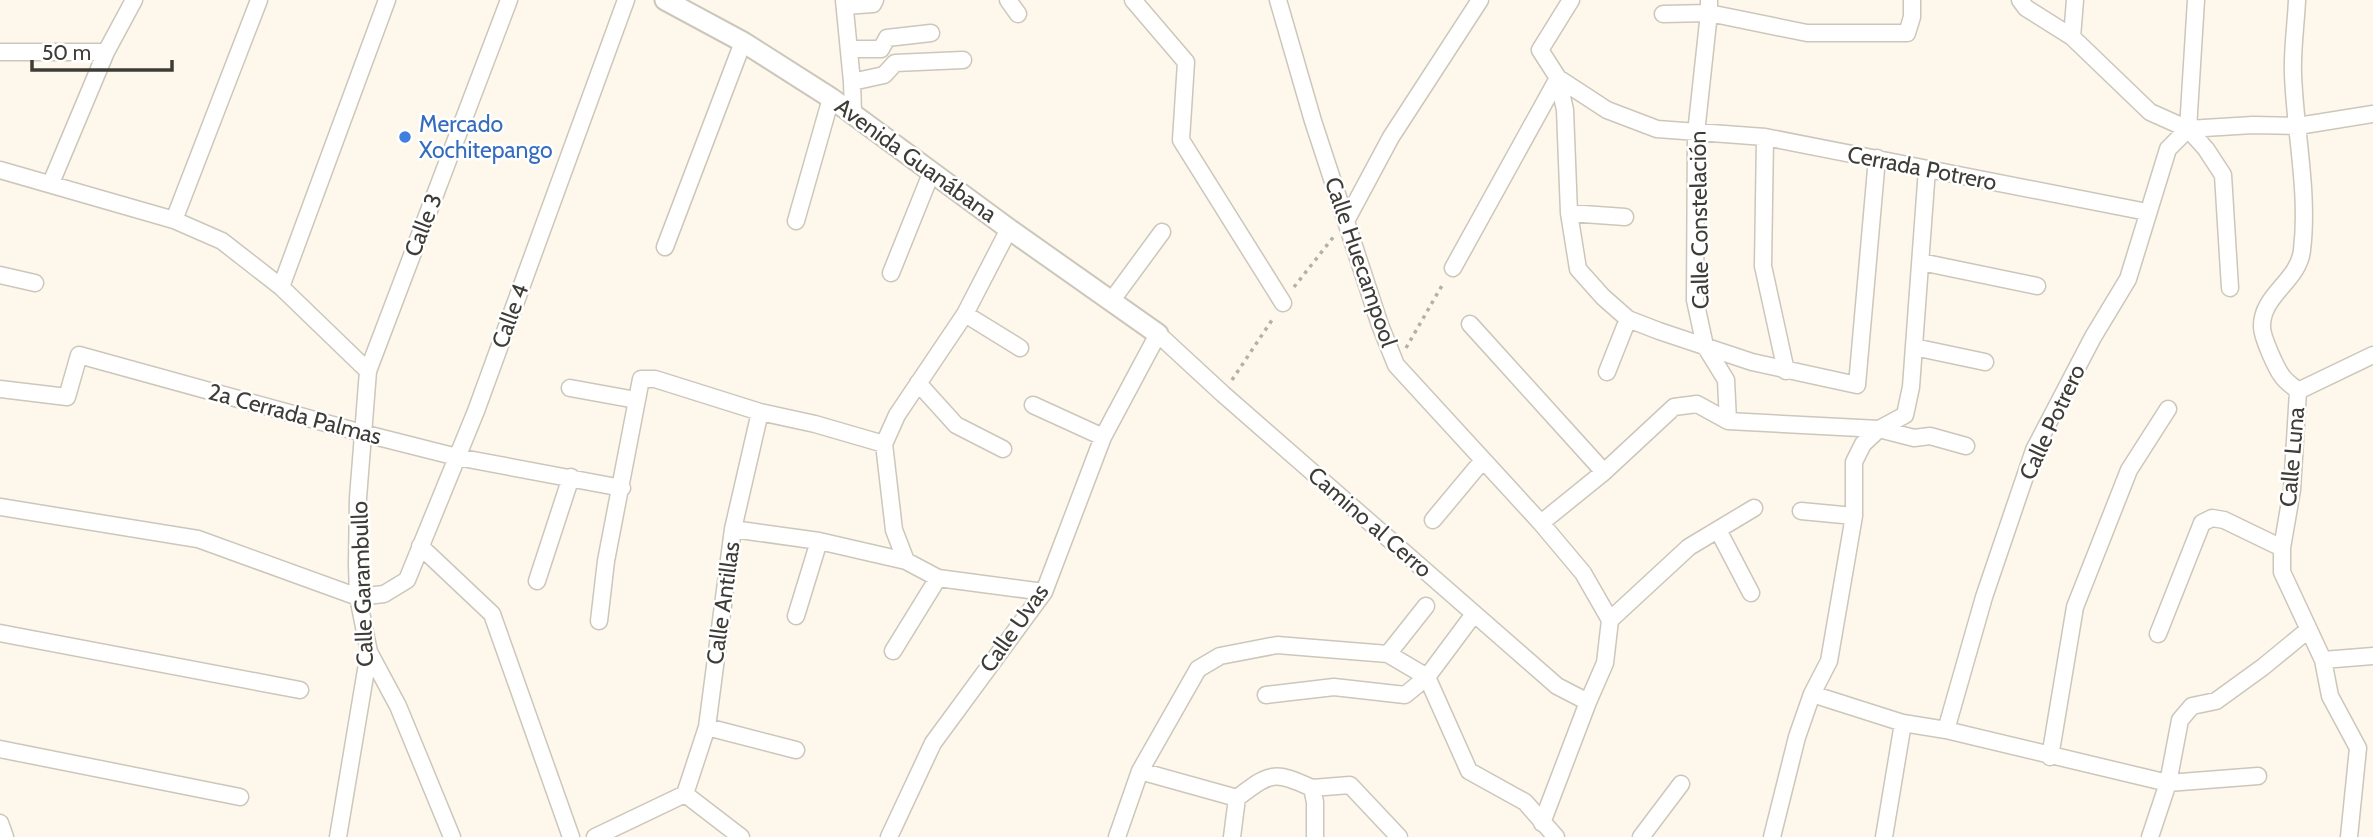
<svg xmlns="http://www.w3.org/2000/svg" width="2373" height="837" viewBox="0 0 2373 837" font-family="Cabin,sans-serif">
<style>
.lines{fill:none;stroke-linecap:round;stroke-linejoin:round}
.minor-casing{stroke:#ccc6bb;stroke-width:19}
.tertiary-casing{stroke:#ccc6bb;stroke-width:23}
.path{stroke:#b5b0a7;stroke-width:3.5;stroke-dasharray:3.5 5;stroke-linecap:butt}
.minor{stroke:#fff;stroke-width:16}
.tertiary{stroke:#fff;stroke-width:19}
.shop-dot{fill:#3f7fe0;stroke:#fff;stroke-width:2.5}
.labels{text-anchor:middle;stroke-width:5;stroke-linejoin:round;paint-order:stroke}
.shop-label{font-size:23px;fill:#366cbe;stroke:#fff;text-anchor:start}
.street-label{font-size:23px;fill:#3e3c37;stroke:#fff}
</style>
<rect width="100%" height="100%" fill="#fef8ec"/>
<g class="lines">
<g class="minor-casing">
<path id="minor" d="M844 0 852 82 853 113
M1008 0 1018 14
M1133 0 1186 62 1181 140 1283 303
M1278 0 1313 121 1380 325 1396 365 1541 523 1583 573 1610 620
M1571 0 1540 50 1558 78 1565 110 1569 213 1578 269 1603 297 1628 319 1659 331 1752 362 1857 385 1877 158
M1709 0V13L1696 133 1695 300 1705 346 1726 380 1728 421
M2020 0 2026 8 2072 37 2150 112 2188 129 2253 125 2298 126 2373 114
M2297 0C2296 24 2292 50 2293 74 2295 132 2309 192 2302 250 2299 281 2261 295 2262 327 2262 337 2276 368 2282 376 2286 382 2293 386 2298 391L2292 490 2282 548V572L2323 660 2330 696 2358 748 2349 837
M845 6 873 4 875 0
M1663 14 1709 13 1807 33H1907L1912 17V0
M2072 37 2075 0
M849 49H881L887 38 931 33
M0 52H106
M1558 78 1607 110 1657 129 1765 137 2147 212
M852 82 884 75 895 63 963 60
M2188 129 2206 149 2223 175 2230 288
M2188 129 2196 0
M1765 137 1763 266 1786 371
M0 170 174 220 222 241 281 287 368 371
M51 183 106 52 134 0
M1569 213 1625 217
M174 220 259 0
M796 221 831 98
M1346 221 1391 137 1480 0
M665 247 743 42
M1921 262 2037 286
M1453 268 1558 78
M891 273 932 171
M0 275 35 283
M281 287 387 0
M1112 300 1162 232
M965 314 1020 348
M1470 324 1604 472
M1914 347 1985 362
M1607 372 1628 319
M918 383 956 425 1003 449
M570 388 636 400
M0 389 67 397 79 355 362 433 457 457 622 488
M2298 391 2373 355
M1033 405 1103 437
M0 507 198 539 358 597 384 594 407 580 476 411 626 0
M1801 511 1854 516
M1433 520 1483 460
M1541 523 1604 472 1674 407 1697 404 1728 421 1879 429 1914 438 1930 436 1966 446
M733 529 819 541 906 561 938 578 1044 592
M1718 530 1751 593
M420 546 492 614 571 837
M906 561 894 530 884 444 897 415 965 314 1009 229
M537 581 571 477
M796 616 819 541
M1610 620 1689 547 1754 508
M599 621 606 561 641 379H655L760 412 815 424 884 444
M0 633 300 690
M2158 634 2202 523 2212 518 2224 520 2282 548
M893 651 938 578
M369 652 398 706 452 837
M1388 654 1426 606
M2323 660 2373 656
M1427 677 1469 771 1525 802 1556 837
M1812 694 1903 723 1946 730 2168 783 2258 776
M1266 695 1334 687 1405 695 1427 677 1474 614
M707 727 796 750
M1946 730 1984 597 2034 450 2093 337 2128 279 2168 149 2188 129
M0 749 240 797
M2050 757 2075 607 2129 470 2168 409
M1140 771 1237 798C1270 773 1273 770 1312 788L1315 802V837
M1312 788 1350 785 1399 837
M685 794 707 727 733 529 760 412
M685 794 741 837
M0 823 5 837
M1542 823 1588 702 1605 663 1610 620
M338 837 369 652 358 597 357 565 358 498 368 371 509 0
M595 837 685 794
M889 837 933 743 1044 592 1103 437 1158 334 1223 394 1557 686 1588 702
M1117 837 1140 771 1198 669 1220 656 1277 645 1388 654 1427 677
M1232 837 1237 798
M1641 837 1681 784
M1772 837 1797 737 1812 694 1829 661 1854 516V462L1863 444 1879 429 1905 415 1911 387 1927 169
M1884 837 1903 723
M2150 837 2168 783 2180 720 2192 706 2216 701 2263 667 2308 630"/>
</g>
<g class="tertiary-casing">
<path id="tertiary" d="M665 0 743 42 831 98 1009 229 1158 334"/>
</g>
<path class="path" d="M1294 287 1335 235
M1406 348 1444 282
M1232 380 1274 317"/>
<use href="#minor" class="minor"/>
<use href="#tertiary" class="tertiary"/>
</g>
<circle class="shop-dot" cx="405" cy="137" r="7"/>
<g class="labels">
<g class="shop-label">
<text x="419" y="132">Mercado<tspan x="419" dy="26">Xochitepango</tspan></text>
</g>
<g class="street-label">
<text transform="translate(916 160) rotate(36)" y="8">Avenida Guanábana</text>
<text transform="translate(1922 168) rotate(11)" y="8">Cerrada Potrero</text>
<text transform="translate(1699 220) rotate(-91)" y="8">Calle Constelación</text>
<text transform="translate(423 225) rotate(-69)" y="8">Calle 3</text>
<text transform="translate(1361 262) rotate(71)" y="8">Calle Huecampool</text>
<text transform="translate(510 316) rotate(-70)" y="8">Calle 4</text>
<text transform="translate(295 414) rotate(15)" y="8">2a Cerrada Palmas</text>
<text transform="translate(2052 422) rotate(-65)" y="8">Calle Potrero</text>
<text transform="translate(2292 457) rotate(-85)" y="8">Calle Luna</text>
<text transform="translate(1370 522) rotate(41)" y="8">Camino al Cerro</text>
<text transform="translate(362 584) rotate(-92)" y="8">Calle Garambullo</text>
<text transform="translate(723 603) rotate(-82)" y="8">Calle Antillas</text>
<text transform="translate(1014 628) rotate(-55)" y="8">Calle Uvas</text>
</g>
</g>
<path d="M32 60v10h140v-10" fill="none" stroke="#3e3c37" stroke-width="3.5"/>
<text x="42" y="60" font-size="21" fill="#3e3c37" stroke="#ffffff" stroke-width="5" paint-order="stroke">50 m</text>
</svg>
